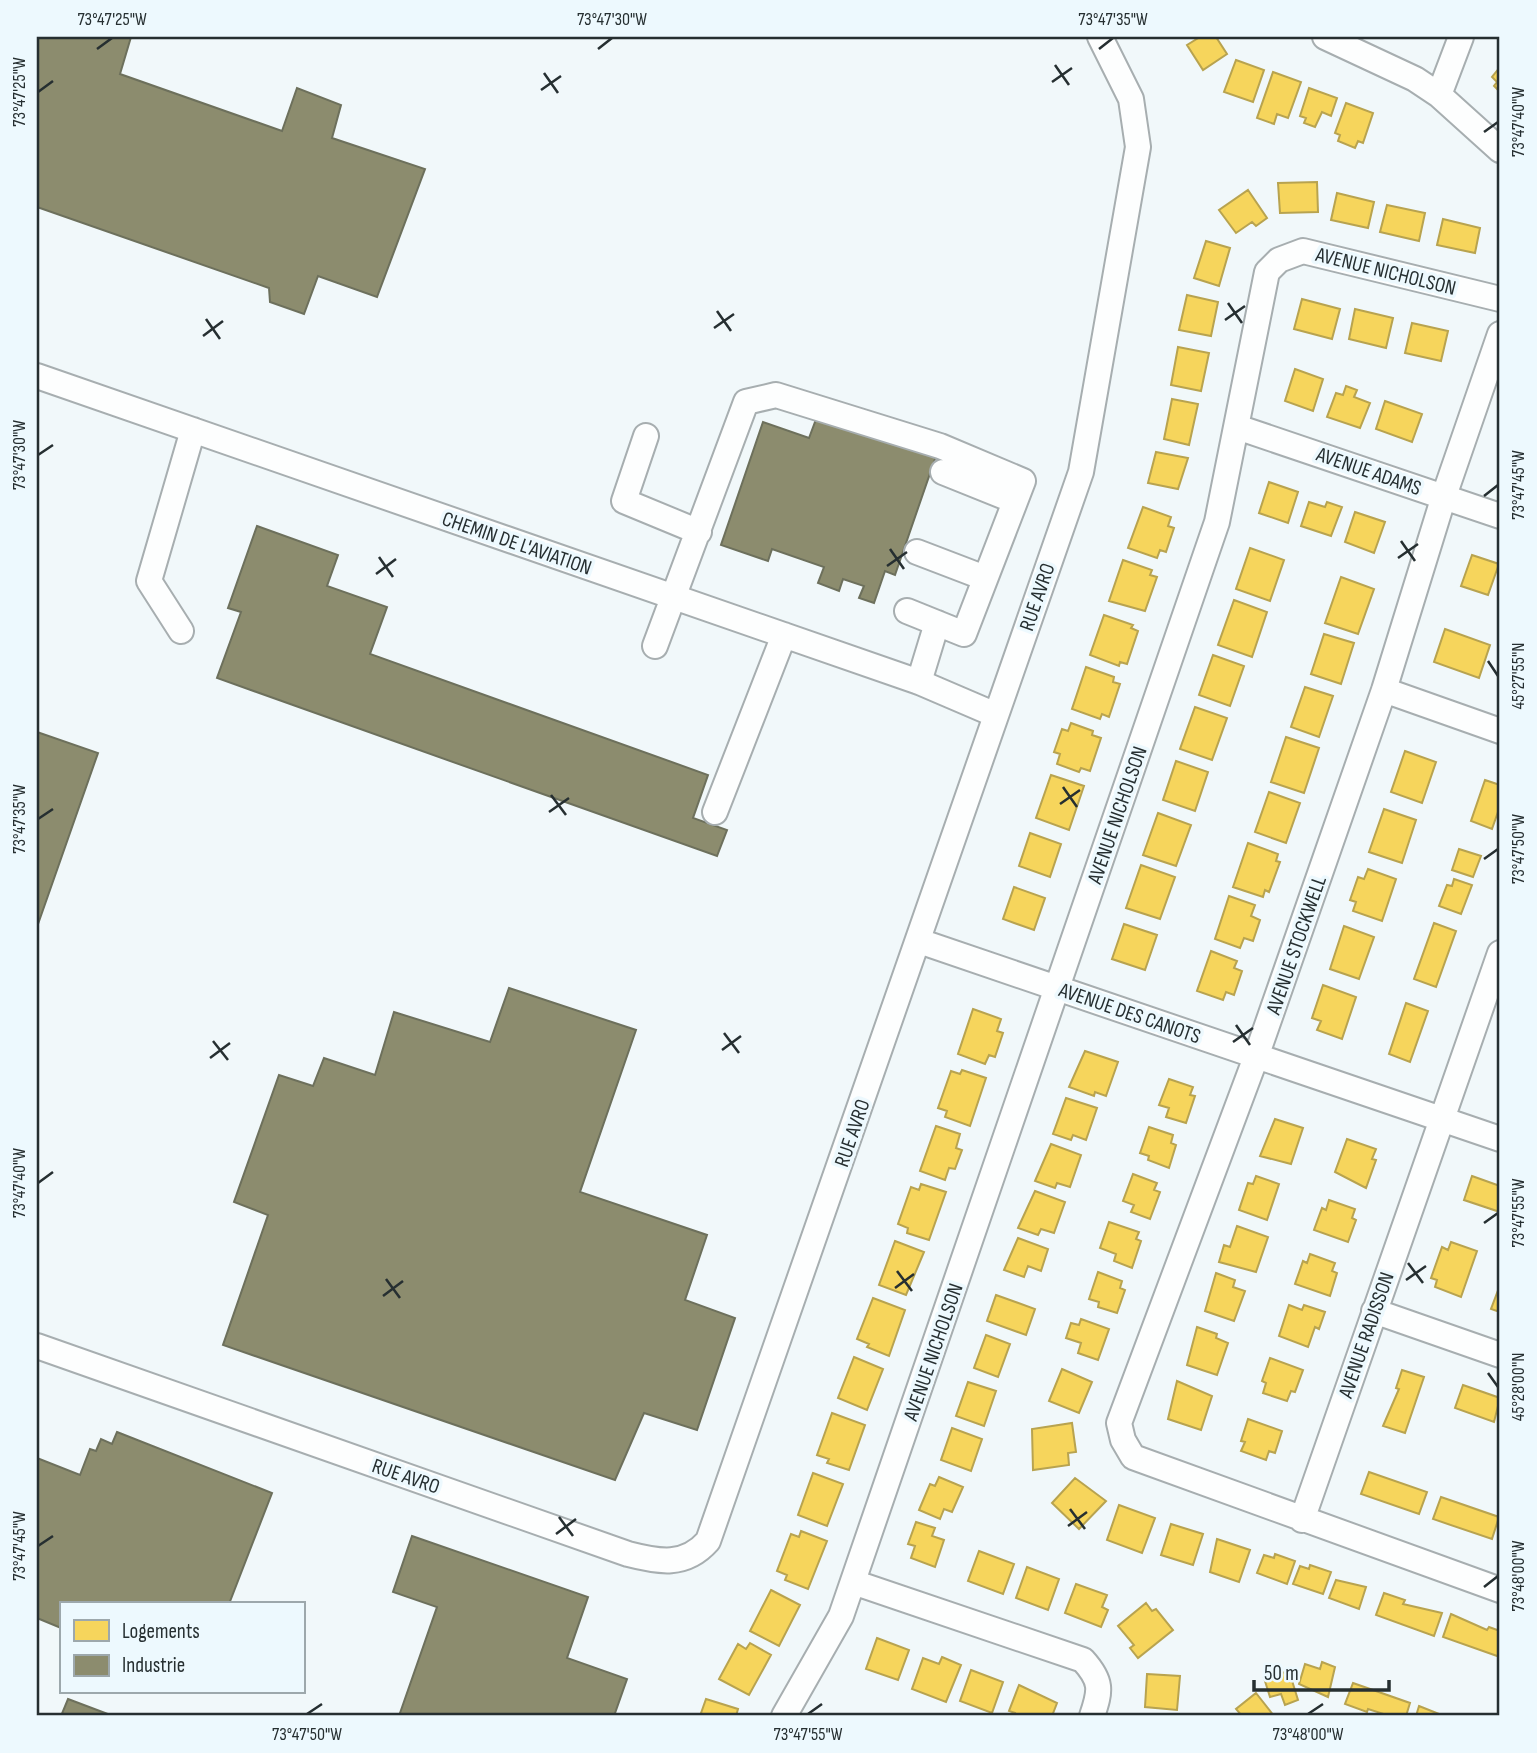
<svg xmlns="http://www.w3.org/2000/svg" width="1537" height="1753" viewBox="0 0 1537 1753" font-family="'Sofia Sans Condensed',sans-serif">
<style>
.homes{fill:#f6d55c;stroke:#b8a34f;stroke-width:2}
.industry{fill:#8c8c6e;stroke:#6d705c;stroke-width:2}
.lines{fill:none;stroke-linecap:round;stroke-linejoin:round}
.minor-casing{stroke:#a7aeb0;stroke-width:28}
.minor{stroke:#fdfefe;stroke-width:24}
.ticks{fill:none;stroke:#262f31;stroke-width:2.5}
.labels{text-anchor:middle;stroke-width:7;stroke-linejoin:round;paint-order:stroke}
.street-label{font-size:21px;fill:#262f31;stroke:#edf9fe}
.neatline{fill:none;stroke:#262f31;stroke-width:2.5}
.ticks-label{font-size:18px;text-anchor:middle;fill:#262f31}
</style>
<rect width="100%" height="100%" fill="#f1f8fa"/>
<path class="homes" d="M1200 37H1216L1227 54 1203 70 1187 45Z
M1236 60 1264 70 1253 102 1224 92Z
M1500 67V92L1494 86 1497 82 1492 77Z
M1273 72 1301 82 1288 118 1277 114 1274 124 1257 118Z
M1309 88 1337 98 1331 116 1322 112 1315 127 1304 123 1306 118 1300 116Z
M1346 103 1373 113 1363 143 1358 141 1355 148 1338 141 1340 135 1335 133Z
M1317 182 1318 212 1280 213 1278 183Z
M1248 190 1267 218 1256 226 1252 222 1236 233 1219 210Z
M1337 193 1374 202 1368 228 1331 220Z
M1387 205 1425 213 1419 241 1380 232Z
M1443 219 1480 228 1475 253 1437 245Z
M1206 241 1230 248 1219 286 1194 278Z
M1187 295 1218 302 1211 336 1179 330Z
M1302 299 1340 309 1332 339 1294 329Z
M1355 309 1393 318 1386 348 1349 339Z
M1412 323 1448 331 1441 361 1405 353Z
M1178 347 1209 353 1201 391 1171 385Z
M1295 369 1323 379 1313 411 1285 401Z
M1346 386 1357 390 1354 397 1370 403 1360 428 1327 417 1336 393 1343 395Z
M1172 399 1198 404 1189 445 1164 439Z
M1385 401 1422 414 1412 442 1376 429Z
M1156 452 1188 458 1178 489 1148 483Z
M1269 482 1298 492 1288 523 1259 513Z
M1309 502 1325 507 1327 502 1342 507 1331 536 1301 526Z
M1143 507 1171 517 1168 526 1174 528 1166 552 1160 550 1157 558 1128 548Z
M1355 512 1385 522 1374 553 1345 542Z
M1250 548 1284 560 1270 601 1236 589Z
M1472 555 1499 564 1488 595 1461 586Z
M1123 560 1152 570 1150 575 1157 577 1145 611 1109 601Z
M1341 577 1374 589 1358 634 1325 623Z
M1234 600 1267 612 1252 657 1218 645Z
M1104 615 1133 625 1131 628 1138 631 1127 664 1120 662 1119 666 1090 655Z
M1445 629 1490 645 1479 678 1434 662Z
M1324 634 1354 643 1341 684 1311 674Z
M1213 655 1244 666 1230 706 1199 695Z
M1086 667 1114 677 1113 682 1120 684 1109 717 1102 714 1100 719 1072 709Z
M1305 687 1333 696 1319 737 1291 727Z
M1195 707 1227 718 1212 760 1180 749Z
M1071 723 1093 731 1092 735 1101 738 1090 771 1081 768 1079 772 1057 764 1060 754 1054 752 1062 729 1068 731Z
M1286 737 1319 748 1304 793 1271 782Z
M1405 751 1436 762 1422 803 1391 792Z
M1176 761 1208 772 1195 811 1163 800Z
M1051 775 1084 786 1069 830 1036 818Z
M1485 780 1500 785V806L1492 829 1471 821Z
M1269 792 1300 803 1286 843 1255 832Z
M1384 809 1416 820 1402 863 1369 852Z
M1158 813 1191 825 1176 866 1143 855Z
M1030 833 1061 844 1050 877 1019 866Z
M1248 843 1278 854 1276 861 1280 862 1269 892 1265 890 1263 897 1233 887Z
M1459 849 1481 856 1473 877 1452 870Z
M1141 865 1175 877 1160 919 1126 908Z
M1368 869 1396 879 1382 921 1353 911 1356 902 1350 900 1358 877 1364 879Z
M1454 879 1472 885 1461 914 1439 906 1447 885 1452 886Z
M1014 887 1045 898 1034 930 1003 919Z
M1229 896 1255 905 1251 916 1260 920 1253 941 1244 938 1240 948 1215 939Z
M1434 923 1456 931 1436 987 1414 979Z
M1124 924 1157 935 1145 970 1112 959Z
M1344 926 1374 937 1359 979 1330 969Z
M1211 951 1237 961 1234 968 1242 971 1234 995 1226 992 1223 1000 1197 991Z
M1323 985 1356 997 1342 1039 1317 1030 1321 1021 1312 1018Z
M1406 1003 1428 1011 1410 1062 1389 1054Z
M973 1009 1001 1019 997 1031 1003 1033 995 1057 989 1055 985 1064 958 1054Z
M1085 1051 1118 1062 1106 1096 1095 1092 1094 1096 1069 1087Z
M962 1070 986 1078 970 1126 945 1117 947 1111 938 1108 951 1071 960 1074Z
M1169 1079 1193 1087 1190 1095 1195 1096 1186 1123 1166 1117 1169 1108 1159 1105Z
M1066 1098 1097 1108 1086 1140 1073 1135 1071 1140 1053 1134Z
M1275 1119 1303 1128 1291 1164 1260 1156Z
M936 1126 960 1134 956 1148 962 1150 955 1169 949 1168 945 1180 920 1171Z
M1149 1127 1173 1135 1171 1143 1176 1145 1169 1168 1148 1160 1149 1156 1140 1153Z
M1347 1139 1376 1149 1372 1159 1376 1160 1366 1188 1335 1172Z
M1051 1144 1081 1155 1070 1187 1057 1183 1055 1188 1035 1181Z
M1133 1174 1157 1183 1154 1190 1160 1192 1150 1219 1131 1212 1134 1205 1123 1201Z
M1256 1176 1279 1184 1267 1220 1239 1210 1248 1183 1253 1184Z
M1472 1176 1500 1186V1212L1464 1200Z
M921 1184 946 1192 929 1240 907 1233 908 1228 898 1224 911 1187 919 1190Z
M1035 1191 1065 1202 1054 1233 1041 1229 1038 1235 1018 1228Z
M1329 1200 1355 1209 1352 1218 1356 1220 1348 1242 1314 1230 1322 1208 1326 1210Z
M1109 1222 1139 1232 1136 1239 1141 1241 1132 1268 1114 1261 1116 1254 1100 1248Z
M1237 1226 1268 1237 1256 1272 1219 1262 1224 1245 1230 1247Z
M1018 1238 1048 1249 1041 1271 1028 1266 1024 1277 1004 1270Z
M895 1241 924 1252 906 1295 879 1285Z
M1451 1242 1477 1251 1461 1297 1435 1287 1437 1280 1431 1278 1442 1247 1448 1250Z
M1310 1254 1335 1263 1332 1271 1337 1273 1330 1296 1295 1284 1303 1261 1307 1263Z
M1098 1272 1122 1281 1120 1288 1125 1290 1117 1313 1098 1307 1099 1302 1089 1299Z
M1216 1273 1235 1280 1233 1287 1245 1291 1234 1321 1205 1311Z
M1500 1285V1312L1491 1309Z
M996 1295 1035 1309 1026 1335 987 1321Z
M873 1298 905 1310 889 1356 867 1347 869 1344 857 1339Z
M1289 1305 1302 1310 1304 1305 1325 1312 1319 1329 1315 1327 1308 1347 1279 1336Z
M1081 1319 1109 1329 1098 1360 1078 1353 1081 1343 1066 1338 1071 1323 1079 1325Z
M1197 1327 1217 1334 1216 1338 1228 1343 1217 1375 1187 1365Z
M986 1335 1010 1344 998 1377 974 1368Z
M854 1357 883 1369 867 1410 838 1398Z
M1270 1358 1303 1370 1295 1392 1291 1391 1287 1401 1263 1393 1266 1383 1262 1381Z
M1062 1369 1092 1382 1079 1413 1049 1401Z
M1402 1370 1424 1377 1405 1433 1383 1426 1399 1389 1396 1388Z
M1177 1381 1212 1396 1201 1430 1168 1419Z
M968 1382 996 1391 984 1426 956 1416Z
M1463 1385 1500 1398 1494 1422 1455 1408Z
M832 1413 865 1425 849 1470 827 1463 829 1459 817 1455Z
M1248 1419 1282 1431 1275 1453 1269 1451 1266 1460 1241 1451 1245 1442 1241 1441Z
M1072 1423 1076 1452 1068 1453 1069 1465 1033 1470 1032 1429Z
M952 1428 982 1439 971 1471 941 1460Z
M1369 1472 1427 1492 1419 1514 1361 1494Z
M813 1473 843 1484 827 1526 798 1515Z
M939 1477 963 1487 952 1512 944 1509 940 1519 919 1510 930 1484 935 1486Z
M1075 1478 1106 1501 1079 1529 1052 1503Z
M1441 1497 1499 1517 1492 1539 1433 1519Z
M1119 1505 1155 1518 1142 1553 1107 1540Z
M916 1522 935 1528 932 1536 944 1540 935 1567 911 1558 915 1546 908 1544Z
M1171 1524 1203 1534 1193 1565 1161 1555Z
M801 1531 827 1541 808 1589 785 1580 787 1575 777 1571 791 1534 799 1537Z
M1217 1539 1250 1550 1239 1582 1210 1572Z
M979 1551 1014 1564 1003 1594 968 1581Z
M1275 1554 1295 1561 1287 1584 1257 1573 1264 1555 1274 1558Z
M1310 1565 1331 1572 1323 1594 1293 1584 1300 1566 1309 1569Z
M1027 1567 1059 1579 1048 1610 1016 1598Z
M1336 1580 1366 1587 1359 1609 1329 1598Z
M1076 1584 1107 1595 1102 1607 1108 1610 1101 1627 1065 1613Z
M771 1590 800 1605 779 1646 750 1631Z
M1384 1593 1405 1600 1403 1604 1442 1613 1434 1636 1376 1615Z
M1146 1603 1152 1611 1156 1609 1173 1630 1138 1658 1130 1648 1134 1645 1118 1626Z
M1451 1614 1487 1630 1489 1627 1500 1631V1657L1443 1637Z
M877 1638 909 1650 898 1680 866 1669Z
M750 1643 771 1655 749 1695 719 1679 738 1644 746 1649Z
M942 1657 961 1665 946 1702 912 1689 923 1658 939 1664Z
M1322 1662 1335 1667 1328 1697 1299 1684 1305 1664 1320 1669Z
M971 1670 1003 1682 992 1713 960 1701Z
M1289 1671 1298 1700 1285 1705 1281 1694 1270 1697 1264 1678Z
M1147 1674 1180 1676 1177 1710 1145 1707Z
M1353 1683 1410 1703 1406 1716H1383L1384 1714 1368 1709 1367 1712 1345 1704Z
M1019 1685 1057 1703 1052 1716H1014L1015 1713 1009 1711Z
M1256 1693 1274 1716H1242L1236 1709Z
M706 1699 738 1709 736 1716H700Z
M1419 1706 1439 1714 1447 1716H1416Z"/>
<path class="industry" d="M37 37H131L120 74 282 131 297 88 341 105 332 138 425 169 377 297 318 276 304 314 270 302 269 288 37 207Z
M818 414 936 456 895 575 885 571 874 603 859 598 864 586 843 579 839 591 818 583 824 567 772 549 768 561 721 545 763 422 809 438Z
M257 526 338 555 327 586 387 607 370 654 708 775 693 818 727 830 717 856 217 678 241 612 228 608Z
M37 732 98 753 37 927Z
M509 988 636 1030 580 1192 707 1235 685 1300 735 1318 697 1430 644 1413 615 1480 223 1345 268 1215 234 1202 279 1075 313 1086 324 1058 375 1075 394 1012 490 1042Z
M117 1432 272 1493 229 1604H61V1628L37 1618V1458L80 1475 90 1449 96 1451 101 1439 112 1444Z
M412 1536 588 1597 567 1658 627 1679 614 1716H399L437 1607 393 1592Z
M68 1699 113 1716H61Z"/>
<g class="lines">
<g class="minor-casing">
<path id="minor" d="M1325 37 1415 79 1439 95 1500 150
M1439 95 1461 37
M1500 334 1444 496 1384 690 1256 1057 1119 1423 1123 1440 1133 1457 1500 1590
M37 376 919 682 996 715
M1237 427 1500 516
M646 436 624 501 699 532
M943 472 1015 501
M917 552 985 578
M181 631 149 581 193 430
M655 646 746 402 776 395 940 446 1023 481 964 634 907 611
M919 682 937 623
M1384 690 1500 731
M715 812 784 635
M919 941 1500 1139
M1374 1311 1500 1355
M37 1346 628 1554C659 1562 685 1567 708 1541L1081 472 1138 147 1131 99 1100 37
M1302 1520 1500 953
M853 1582 1083 1660C1102 1681 1101 1690 1092 1716
M784 1716 841 1616 1217 522 1267 272 1279 260 1303 251 1500 299"/>
</g>
<use href="#minor" class="minor"/>
</g>
<path class="ticks" d="M97 49 112 38M598 49 612 38M1099 49 1113 38M1055 65 1069 85M544 73 558 93M1052 82 1072 68M541 90 561 76M38 92 53 81M1484 132 1498 122M1228 303 1242 323M717 311 731 331M206 319 220 339M1225 320 1245 306M714 328 734 314M203 336 223 321M38 455 53 445M1484 496 1498 485M1401 541 1415 561M890 549 904 569M379 557 393 577M1398 558 1418 544M887 566 907 552M376 574 396 559M1488 661 1498 676M1063 787 1077 807M551 795 566 815M1060 804 1080 790M549 812 569 798M38 819 53 809M1484 859 1498 849M1236 1025 1250 1045M724 1033 739 1053M213 1041 228 1060M1233 1042 1253 1028M722 1050 741 1036M210 1058 230 1043M38 1183 53 1172M1484 1223 1498 1213M1408 1263 1423 1283M897 1271 912 1291M386 1279 400 1298M1406 1280 1426 1266M895 1288 914 1274M383 1296 403 1281M1488 1373 1498 1387M1070 1509 1085 1529M559 1517 573 1536M1068 1526 1087 1512M556 1534 576 1519M38 1546 53 1536M1484 1587 1498 1576M307 1714 322 1704M808 1714 822 1704M1308 1714 1323 1704"/>
<g class="labels">
<g class="street-label">
<text transform="translate(1386 271) rotate(14)" y="7">AVENUE NICHOLSON</text>
<text transform="translate(1369 471) rotate(19)" y="7">AVENUE ADAMS</text>
<text transform="translate(517 543) rotate(19)" y="7">CHEMIN DE L'AVIATION</text>
<text transform="translate(1037 597) rotate(-71)" y="7">RUE AVRO</text>
<text transform="translate(1117 815) rotate(-71)" y="7">AVENUE NICHOLSON</text>
<text transform="translate(1296 945) rotate(-71)" y="7">AVENUE STOCKWELL</text>
<text transform="translate(1130 1013) rotate(19)" y="7">AVENUE DES CANOTS</text>
<text transform="translate(852 1133) rotate(-71)" y="7">RUE AVRO</text>
<text transform="translate(1366 1335) rotate(-71)" y="7">AVENUE RADISSON</text>
<text transform="translate(933 1352) rotate(-71)" y="7">AVENUE NICHOLSON</text>
<text transform="translate(406 1476) rotate(19)" y="7">RUE AVRO</text>
</g>
</g>
<rect width="1537" height="1753" fill="none" stroke="#edf9fe" stroke-width="77"/>
<rect x="60" y="1602" width="245" height="91" fill="#edf9fe" stroke="#9da8ac" stroke-width="2"/>
<rect x="74" y="1620" width="35" height="21" fill="#f6d55c" stroke="#9da8ac" stroke-width="2"/>
<text x="122" y="1638" font-size="21" fill="#262f31">Logements</text>
<rect x="74" y="1655" width="35" height="21" fill="#8c8c6e" stroke="#9da8ac" stroke-width="2"/>
<text x="122" y="1672" font-size="21" fill="#262f31">Industrie</text>
<path d="M1254 1680v10h135v-10" fill="none" stroke="#262f31" stroke-width="3.5"/>
<text x="1264" y="1680" font-size="21" fill="#262f31" stroke="#edf9fe" stroke-width="5" paint-order="stroke">50 m</text>
<rect x="38" y="38" width="1460" height="1676" class="neatline"/>
<g class="ticks-label">
<text x="112" y="25">73°47'25"W</text>
<text x="612" y="25">73°47'30"W</text>
<text x="1113" y="25">73°47'35"W</text>
<text transform="translate(19 92) rotate(-90)" y="6">73°47'25"W</text>
<text transform="translate(1518 122) rotate(-90)" y="6">73°47'40"W</text>
<text transform="translate(19 455) rotate(-90)" y="6">73°47'30"W</text>
<text transform="translate(1518 485) rotate(-90)" y="6">73°47'45"W</text>
<text transform="translate(1518 676) rotate(-90)" y="6">45°27'55"N</text>
<text transform="translate(19 819) rotate(-90)" y="6">73°47'35"W</text>
<text transform="translate(1518 849) rotate(-90)" y="6">73°47'50"W</text>
<text transform="translate(19 1183) rotate(-90)" y="6">73°47'40"W</text>
<text transform="translate(1518 1213) rotate(-90)" y="6">73°47'55"W</text>
<text transform="translate(1518 1387) rotate(-90)" y="6">45°28'00"N</text>
<text transform="translate(19 1546) rotate(-90)" y="6">73°47'45"W</text>
<text transform="translate(1518 1576) rotate(-90)" y="6">73°48'00"W</text>
<text x="307" y="1740">73°47'50"W</text>
<text x="808" y="1740">73°47'55"W</text>
<text x="1308" y="1740">73°48'00"W</text>
</g>
</svg>
